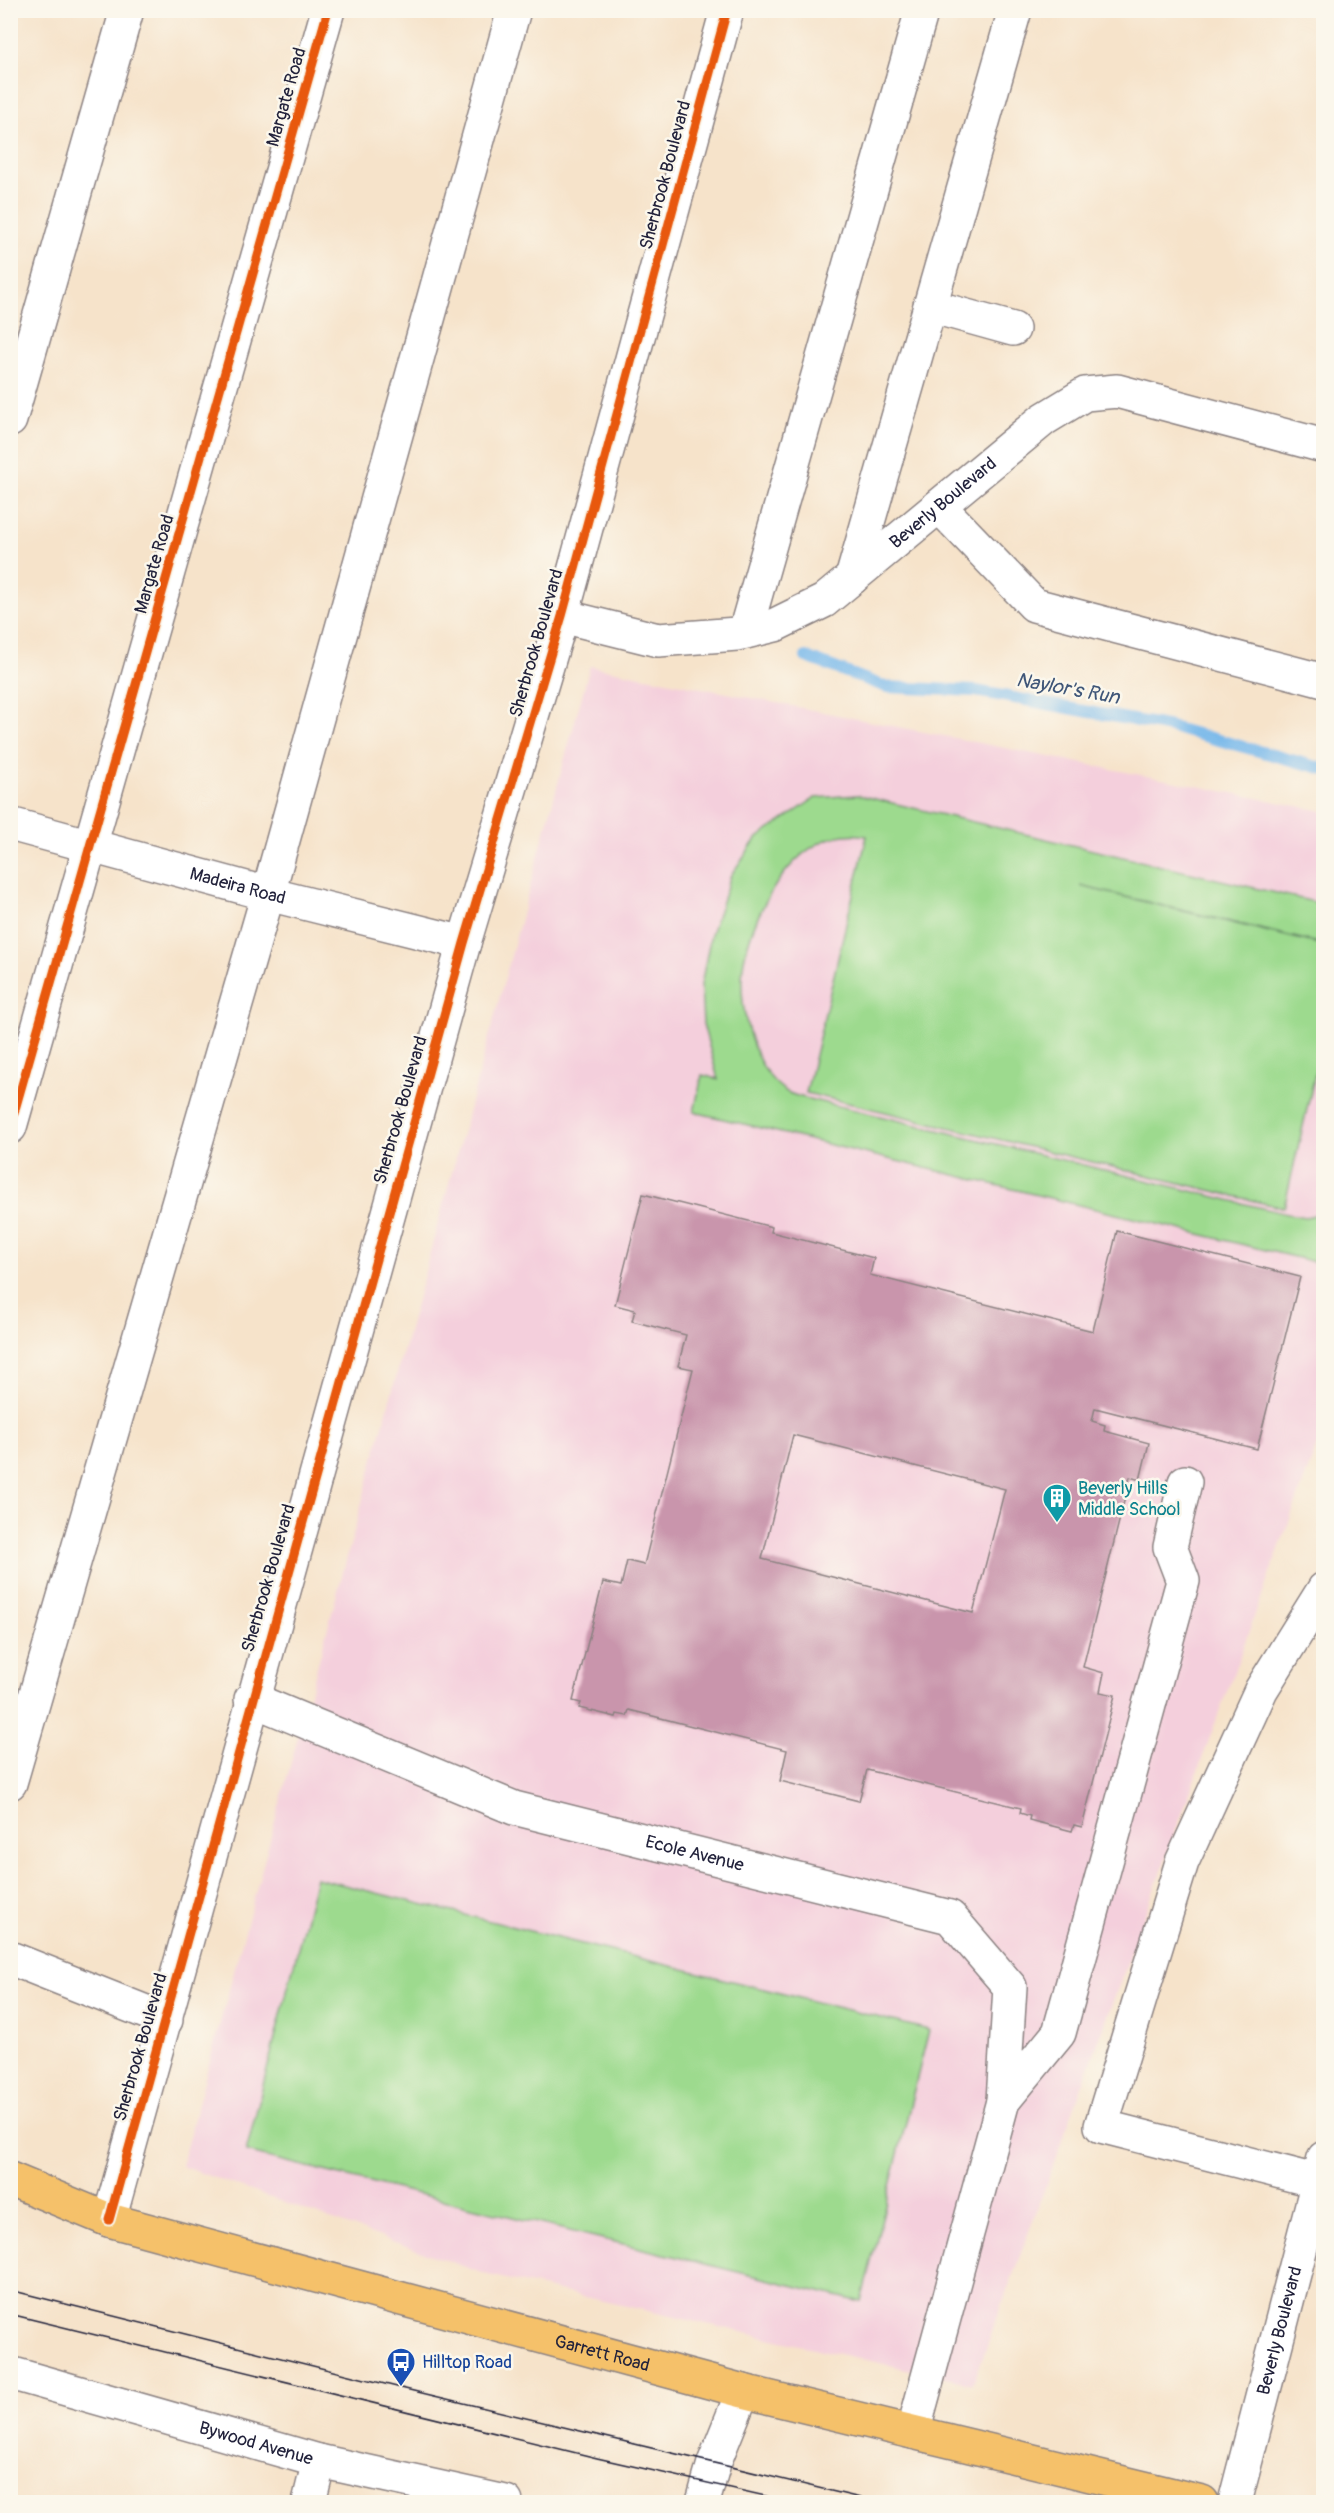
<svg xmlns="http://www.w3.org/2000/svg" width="1334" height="2513" viewBox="0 0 1334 2513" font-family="Pangolin,sans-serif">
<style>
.built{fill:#f4cfdc}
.green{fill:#9dda8e;stroke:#607e64;stroke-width:1.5}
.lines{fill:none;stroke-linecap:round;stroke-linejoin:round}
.stream{stroke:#76b7ea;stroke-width:12}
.building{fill:#c995ac;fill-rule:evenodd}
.minor-casing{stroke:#8c8282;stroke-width:36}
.major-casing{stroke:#8c8282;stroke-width:36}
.minor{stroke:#fff;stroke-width:33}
.major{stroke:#f5c16b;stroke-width:33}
.tram{stroke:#22223b;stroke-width:1.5}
.cycleway-casing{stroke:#fbf7ec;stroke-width:13}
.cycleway{stroke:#e8590c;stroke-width:9}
.labels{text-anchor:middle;stroke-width:5;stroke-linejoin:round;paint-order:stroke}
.street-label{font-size:18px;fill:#22223b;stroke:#fbf7ec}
.culture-label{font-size:18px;fill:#0d838f;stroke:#fbf7ec;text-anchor:start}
.transit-label{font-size:18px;fill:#164399;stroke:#fbf7ec;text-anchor:start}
.water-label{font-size:20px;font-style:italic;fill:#3f5678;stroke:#fbf7ec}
</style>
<rect width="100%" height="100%" fill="#fbf7ec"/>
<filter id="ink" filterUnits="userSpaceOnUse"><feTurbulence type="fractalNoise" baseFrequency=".0167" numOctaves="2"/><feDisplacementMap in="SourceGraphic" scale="12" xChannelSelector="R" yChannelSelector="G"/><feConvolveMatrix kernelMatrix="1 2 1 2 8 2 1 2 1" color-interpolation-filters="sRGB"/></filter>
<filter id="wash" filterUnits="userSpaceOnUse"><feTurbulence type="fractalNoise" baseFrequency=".008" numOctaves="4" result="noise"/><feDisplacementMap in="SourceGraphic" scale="24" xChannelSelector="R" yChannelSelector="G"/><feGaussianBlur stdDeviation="1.35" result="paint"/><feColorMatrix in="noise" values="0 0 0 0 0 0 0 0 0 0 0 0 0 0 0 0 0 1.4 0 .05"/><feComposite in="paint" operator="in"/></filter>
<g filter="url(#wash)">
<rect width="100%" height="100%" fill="#f6e3ca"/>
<path class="built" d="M590 666 1323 811V1429L973 2384 488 2275 181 2166Z"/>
<path class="green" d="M858 795 1323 904V944L1080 886 1323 945V1040L1284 1208 806 1093 867 836C801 822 755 906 744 960 736 999 751 1070 787 1092 794 1096 805 1098 813 1100L1287 1214 1306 1217 1323 1213V1264L694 1112 702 1075 718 1079 703 1024 701 985 711 934 731 875 756 839 815 798Z
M316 1878 929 2030 861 2302 246 2152Z"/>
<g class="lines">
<path class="stream" d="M806 657 886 687 976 691 1171 727 1324 769"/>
</g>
<g id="blocks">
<path class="building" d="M643 1194 772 1227 771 1232 874 1258 870 1275 1093 1331 1117 1231 1300 1277 1257 1449 1095 1408 1092 1421 1105 1425 1104 1431 1149 1443 1140 1480 1130 1477 1083 1667 1104 1673 1100 1692 1115 1695 1082 1827 1074 1825 1072 1831 1029 1820 1030 1816 1020 1813 1021 1808 867 1770 859 1801 780 1781 787 1750 629 1710 627 1716 617 1714 616 1717 579 1708 581 1703 573 1701 603 1582 621 1586 627 1561 644 1565 693 1369 678 1366 686 1335 632 1321 635 1310 615 1305ZM793 1435 1005 1489 973 1613 762 1559Z"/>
</g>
</g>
<g filter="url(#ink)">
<use href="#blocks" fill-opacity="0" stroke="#8c8282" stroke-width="1.5"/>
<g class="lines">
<g class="minor-casing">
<g id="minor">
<path d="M930 306 1013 329"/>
<path d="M10 420 127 10"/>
<path d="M939 506 1034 605 1324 681"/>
<path d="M852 578 1015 10"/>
<path id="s1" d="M562 616 658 640 737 634 775 625 824 601 1044 419 1085 394 1117 391 1324 446"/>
<path d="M745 632 922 10"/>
<path id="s2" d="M10 824 268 894 464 943"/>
<path d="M10 1127 328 10"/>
<path d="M1324 1589 1261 1690 1182 1862 1101 2126 1324 2183"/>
<path id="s3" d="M251 1699 514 1808 950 1917 1010 1987 1003 2101"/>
<path d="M10 1783 268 894 514 10"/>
<path d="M10 1958 166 2020"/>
<path d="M109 2220 464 943 562 616 727 10"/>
<path id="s4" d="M10 2373 319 2461 506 2502"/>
<path d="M913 2432 1003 2101 1059 2033 1183 1581 1170 1547 1185 1482"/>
<path d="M309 2502 319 2461"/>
<path d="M703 2502 714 2463 743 2391"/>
<path id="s5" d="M1235 2502 1324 2158"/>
</g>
</g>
<g class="major-casing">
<g id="major">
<path id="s6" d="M10 2179 109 2220 743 2391 1202 2502"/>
</g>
</g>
<use href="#minor" class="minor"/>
<use href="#major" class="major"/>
<path class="tram" d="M10 2290 401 2388 877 2502
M10 2314 597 2458 792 2502"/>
<g class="cycleway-casing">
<path id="cycleway" d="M10 1127 328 10
M109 2220 464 943 562 616 727 10"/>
</g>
<use href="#cycleway" class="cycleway"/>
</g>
</g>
<defs>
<g id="building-pin" transform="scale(1.5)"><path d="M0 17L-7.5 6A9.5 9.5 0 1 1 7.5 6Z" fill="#0f9aa8" stroke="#fbf7ec"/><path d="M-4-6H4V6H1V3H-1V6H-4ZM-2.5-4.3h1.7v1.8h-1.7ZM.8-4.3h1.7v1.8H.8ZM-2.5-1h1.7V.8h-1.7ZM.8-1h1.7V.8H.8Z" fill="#fff"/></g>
<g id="bus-pin" transform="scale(1.5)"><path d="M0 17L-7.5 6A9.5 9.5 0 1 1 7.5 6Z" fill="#1a4fb4" stroke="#fbf7ec"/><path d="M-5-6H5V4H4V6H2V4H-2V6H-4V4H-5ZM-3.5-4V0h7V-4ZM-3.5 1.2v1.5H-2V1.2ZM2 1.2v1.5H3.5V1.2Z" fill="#fff"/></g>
</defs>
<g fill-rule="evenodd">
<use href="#building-pin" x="1057" y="1498"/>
<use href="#bus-pin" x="401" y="2362"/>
</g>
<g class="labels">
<g class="street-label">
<text transform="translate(286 97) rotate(-74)" y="6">Margate Road</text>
<text transform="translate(665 175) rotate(-75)" y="6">Sherbrook Boulevard</text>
<text dy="6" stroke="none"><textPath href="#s1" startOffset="426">Beverly Boulevard</textPath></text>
<text transform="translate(154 564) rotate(-74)" y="6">Margate Road</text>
<text transform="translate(536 643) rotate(-74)" y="6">Sherbrook Boulevard</text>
<text dy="6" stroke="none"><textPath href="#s2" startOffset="236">Madeira Road</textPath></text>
<text transform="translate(400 1110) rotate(-74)" y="6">Sherbrook Boulevard</text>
<text transform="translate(268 1578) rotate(-74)" y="6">Sherbrook Boulevard</text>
<text dy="6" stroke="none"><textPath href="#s3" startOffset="471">Ecole Avenue</textPath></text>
<text transform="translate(140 2047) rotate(-74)" y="6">Sherbrook Boulevard</text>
<text dy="6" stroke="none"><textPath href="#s5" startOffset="177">Beverly Boulevard</textPath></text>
<text dy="6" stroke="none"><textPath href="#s6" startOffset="618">Garrett Road</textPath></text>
<text dy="6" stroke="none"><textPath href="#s4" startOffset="256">Bywood Avenue</textPath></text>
</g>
<g class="culture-label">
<text x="1078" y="1494">Beverly Hills<tspan x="1078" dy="21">Middle School</tspan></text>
</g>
<g class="transit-label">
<text x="422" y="2368">Hilltop Road</text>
</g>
<g class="water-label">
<text transform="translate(1068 688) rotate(10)" y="7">Naylor's Run</text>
</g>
</g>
<rect width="1334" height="2513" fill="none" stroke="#fbf7ec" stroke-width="36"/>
</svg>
